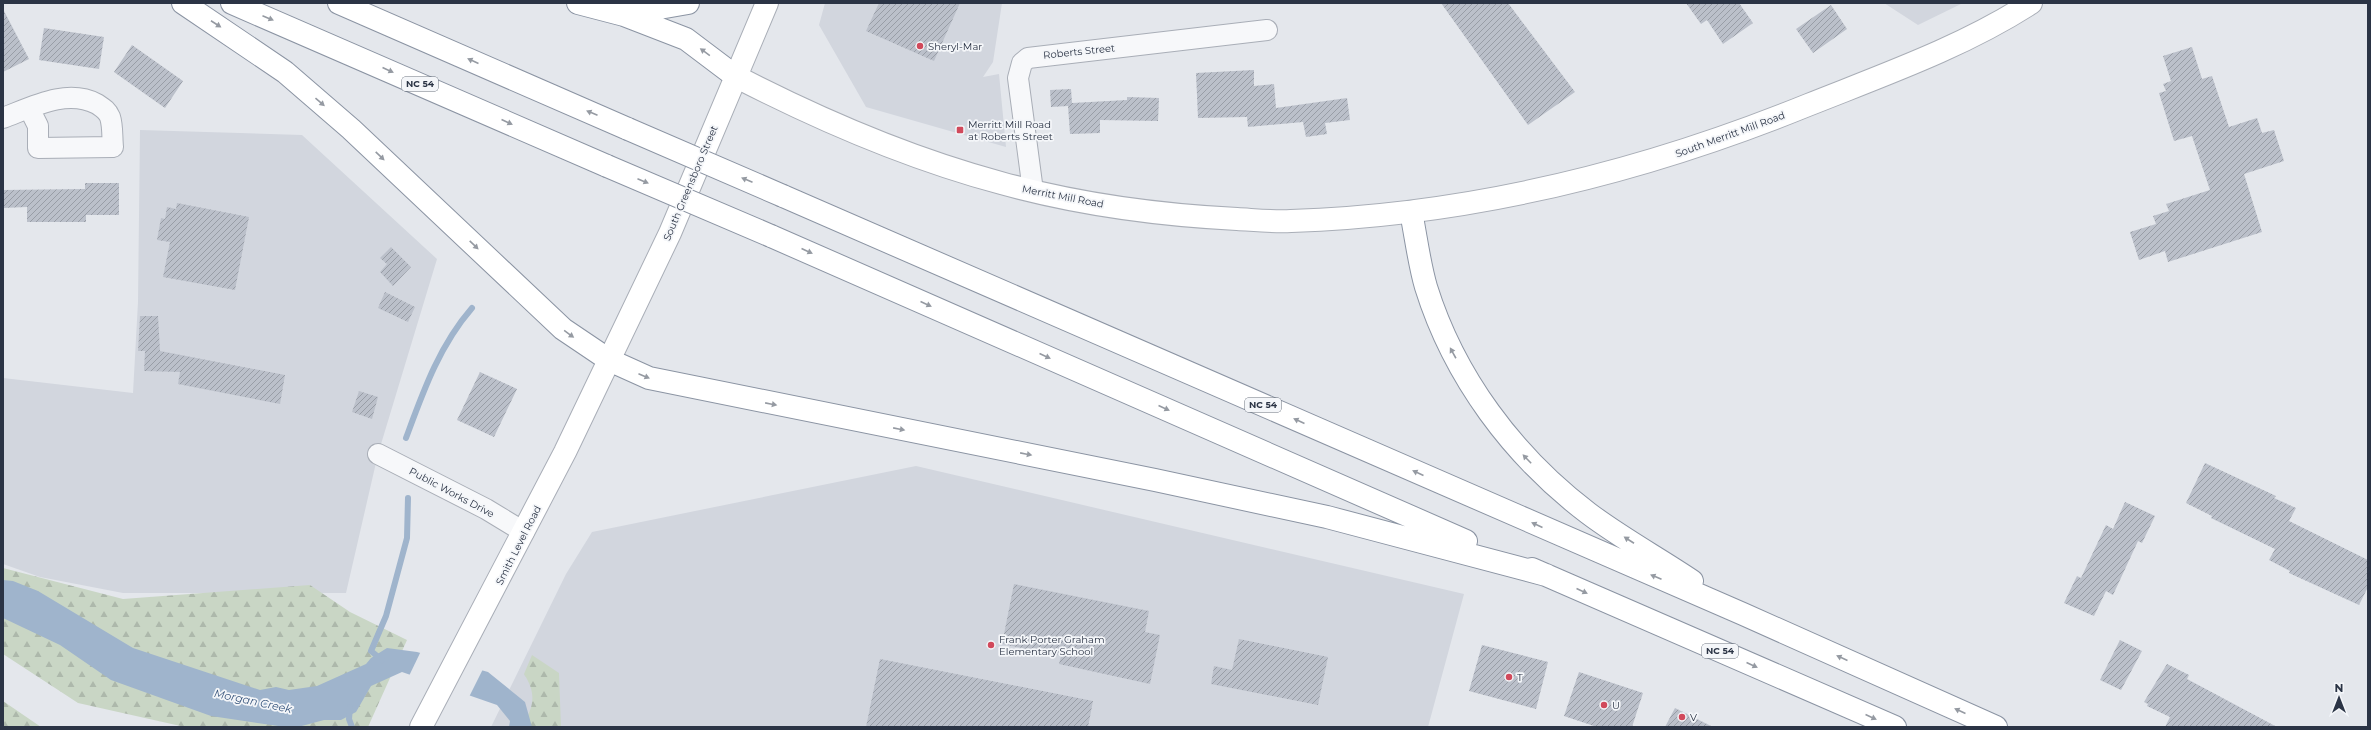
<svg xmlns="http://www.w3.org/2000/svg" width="2371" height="730" viewBox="0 0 2371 730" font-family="Montserrat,sans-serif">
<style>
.built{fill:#d2d6de}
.forest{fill:url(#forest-firs)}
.water{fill:#9fb4cc}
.pier{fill:#e4e7ec}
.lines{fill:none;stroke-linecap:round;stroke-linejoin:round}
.stream{stroke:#9fb4cc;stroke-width:6}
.building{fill:url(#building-hatch)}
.street-casing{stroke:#a9aeb7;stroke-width:22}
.secondary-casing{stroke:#a9aeb7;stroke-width:24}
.highway-casing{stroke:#8b94a3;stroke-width:24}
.street{stroke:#f7f8fa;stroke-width:20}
.secondary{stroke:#fff;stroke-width:22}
.highway{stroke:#fff;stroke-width:22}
.highway-bridge-casing{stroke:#8b94a3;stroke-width:24;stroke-linecap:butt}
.highway-bridge{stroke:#fff;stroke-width:22}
.oneway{fill:#959aa2}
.poi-dot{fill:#d1495b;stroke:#f4f6f9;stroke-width:1.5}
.labels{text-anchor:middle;stroke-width:3.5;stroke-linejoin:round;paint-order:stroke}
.shield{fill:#f4f6f9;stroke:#676e7b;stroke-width:1}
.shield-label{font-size:9px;font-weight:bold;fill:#2b3445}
.poi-label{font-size:10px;fill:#2b3445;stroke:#f4f6f9;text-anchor:start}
.street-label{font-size:10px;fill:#2b3445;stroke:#f4f6f9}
.water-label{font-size:11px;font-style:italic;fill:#34527a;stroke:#f4f6f9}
</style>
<defs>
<pattern id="forest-firs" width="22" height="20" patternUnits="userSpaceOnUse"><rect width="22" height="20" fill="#c9d6c5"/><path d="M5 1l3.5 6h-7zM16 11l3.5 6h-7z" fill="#adb8ab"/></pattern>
<pattern id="building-hatch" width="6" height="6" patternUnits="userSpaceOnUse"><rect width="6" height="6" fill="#bbc0ca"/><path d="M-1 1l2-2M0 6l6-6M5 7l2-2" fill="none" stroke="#989da6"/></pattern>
</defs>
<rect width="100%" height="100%" fill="#e4e7ec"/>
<path class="built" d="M825 3H1002L993 62 983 77 999 74 1006 147 866 107 819 25Z
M1884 3H1963L1918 25Z
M140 130 302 135 437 259 378 454 346 593H123L40 577 3 564V378L133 393 138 302Z
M916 466 1464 594 1428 727H491L566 574 592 532Z"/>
<path class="forest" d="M3 568 123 599 310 585 350 612 407 640 368 727H185L78 703 3 654Z
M532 655 559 673 561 727H521C534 708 537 694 524 674Z
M3 701 41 727H3Z"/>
<path class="water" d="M3 580 13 581 38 591 133 648 260 690 276 687 289 690 317 686 366 664 371 658 387 648 417 652 488 672 525 702 532 727H509L510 721 497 705 402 672 371 686 356 712 341 720H324L298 727H285L211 716 111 680 60 645 3 618Z"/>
<path class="pier" d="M421 651 483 669 469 697 409 676Z"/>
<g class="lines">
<path class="stream" d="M406 438C423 392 439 346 472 308
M382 660 371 651 386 616 407 538 408 498
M350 707 349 719 352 727"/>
</g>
<path class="building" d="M879 3H960L934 61 866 31Z
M1441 3H1508L1575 92 1528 125Z
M1686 3H1739L1753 23 1723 44 1707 20 1701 24Z
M1831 5 1847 29 1813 53 1796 29Z
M3 9 29 59 3 72Z
M44 28 104 37 99 69 39 60Z
M132 45 183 81 165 108 114 72Z
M2192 47 2202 79 2212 76 2229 127 2257 118 2262 133 2274 130 2284 161 2244 174 2262 232 2168 262 2165 251 2139 260 2130 232 2156 224 2153 216 2169 211 2166 204 2210 190 2192 136 2174 141 2159 93 2166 91 2163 84 2171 81 2163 56Z
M1254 70V86L1274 84 1276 108 1347 98 1350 120 1325 123 1327 134 1306 137 1303 122 1248 127 1247 117 1198 118 1196 73Z
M1071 89 1072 103 1127 100V97L1159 98 1158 121 1100 120V133L1070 134 1068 106 1051 107 1050 90Z
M85 183H119V215H86V222H27V207L3 208V190L85 189Z
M177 203 249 217 235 290 163 277 170 242 157 240 161 218 165 219 167 207 176 209Z
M391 247 411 267 393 286 380 272 387 264 380 258Z
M385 292 415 307 408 322 378 308Z
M140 316H158L160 351 285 375 280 404 178 384 180 372 144 371 145 351H138Z
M480 372 517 389 494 437 457 420Z
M359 391 378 397 372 419 352 412Z
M2205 463 2276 496 2274 498 2296 508 2289 521 2368 560V587L2359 605 2289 573 2290 571 2269 560 2275 549 2211 518 2212 516 2186 503Z
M2125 502 2155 516 2142 543 2138 541 2113 595 2106 591 2094 616 2064 603 2077 576 2081 578 2106 525 2113 529Z
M1014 584 1149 611 1145 632 1160 635 1150 684 1059 664 1061 656 1002 644Z
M1239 639 1328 657 1318 705 1211 684 1214 666 1232 670Z
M2120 640 2142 651 2121 690 2100 680Z
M1482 645 1548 662 1536 709 1469 691Z
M880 659 1093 701 1088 727H866Z
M2167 664 2189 675 2187 679 2277 727H2165L2170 717 2147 706 2148 704 2144 702Z
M1579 672 1643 693 1632 727H1597L1564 716Z
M1675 708 1713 727H1665Z"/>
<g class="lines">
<g class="street-casing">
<path id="street" d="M3 118C32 107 67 88 97 104 103 108 107 110 110 117 113 126 112 138 113 147L38 148V126L29 108
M1033 191 1018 78 1022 63 1028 58 1267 30
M378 454 486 509 524 532"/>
</g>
<g class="secondary-casing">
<path id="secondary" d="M735 76C820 120 908 158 1001 183 1077 204 1158 215 1237 219 1255 220 1273 222 1291 221 1470 215 1643 172 1808 105 1883 75 1963 47 2031 3
M421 727 565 452 670 233 767 3"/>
</g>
<g class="highway-casing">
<path id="highway" d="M183 3 285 72 351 129 563 329 609 360 649 378 1155 480 1327 517 1546 575
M232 3 607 166
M339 3 628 129
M578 3 624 15 686 39 735 76
M625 14 688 3
M783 196 1743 614 1996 727
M1411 212C1416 237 1419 263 1426 287 1454 377 1513 456 1588 513 1621 538 1658 558 1692 581
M771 236 1466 541
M1532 569 1895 727"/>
</g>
<use href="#street" class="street"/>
<use href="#secondary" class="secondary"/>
<use href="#highway" class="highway"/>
<g class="highway-bridge-casing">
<path id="highway-bridge" d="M628 129 783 196
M607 166 771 236"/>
</g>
<use href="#highway-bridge" class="highway-bridge"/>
</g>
<defs><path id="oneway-solid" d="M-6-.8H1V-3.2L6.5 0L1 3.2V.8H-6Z"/></defs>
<g class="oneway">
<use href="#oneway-solid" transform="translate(268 18) rotate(23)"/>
<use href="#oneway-solid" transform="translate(216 24) rotate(33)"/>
<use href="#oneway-solid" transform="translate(705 52) rotate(-144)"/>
<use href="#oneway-solid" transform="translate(473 61) rotate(-156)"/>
<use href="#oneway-solid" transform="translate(388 70) rotate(24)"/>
<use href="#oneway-solid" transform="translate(320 102) rotate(41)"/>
<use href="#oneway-solid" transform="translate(592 113) rotate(-157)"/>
<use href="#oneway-solid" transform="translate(507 122) rotate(24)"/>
<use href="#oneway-solid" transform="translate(380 156) rotate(44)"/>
<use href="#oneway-solid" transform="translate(747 180) rotate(-157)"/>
<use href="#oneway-solid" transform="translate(643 181) rotate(23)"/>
<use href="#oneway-solid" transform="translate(474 245) rotate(44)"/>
<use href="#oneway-solid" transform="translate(807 251) rotate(24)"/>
<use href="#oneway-solid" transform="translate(926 304) rotate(24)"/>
<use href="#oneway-solid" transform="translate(569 334) rotate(36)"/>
<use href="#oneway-solid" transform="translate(1453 353) rotate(-119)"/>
<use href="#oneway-solid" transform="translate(1045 356) rotate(24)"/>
<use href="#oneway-solid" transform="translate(644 376) rotate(23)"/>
<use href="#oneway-solid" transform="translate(771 404) rotate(11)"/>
<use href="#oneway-solid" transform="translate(1164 408) rotate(24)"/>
<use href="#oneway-solid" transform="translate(1299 421) rotate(-156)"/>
<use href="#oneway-solid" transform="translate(899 429) rotate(11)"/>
<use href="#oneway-solid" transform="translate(1026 454) rotate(11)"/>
<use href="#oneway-solid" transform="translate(1527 459) rotate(-134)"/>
<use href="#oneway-solid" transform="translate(1418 473) rotate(-156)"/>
<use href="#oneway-solid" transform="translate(1537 525) rotate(-156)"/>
<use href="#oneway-solid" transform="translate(1629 540) rotate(-147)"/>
<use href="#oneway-solid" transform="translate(1656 577) rotate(-157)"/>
<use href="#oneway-solid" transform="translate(1582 591) rotate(24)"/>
<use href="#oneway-solid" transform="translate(1842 658) rotate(-156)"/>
<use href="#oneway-solid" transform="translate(1752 665) rotate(24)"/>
<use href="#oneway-solid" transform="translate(1960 711) rotate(-156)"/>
<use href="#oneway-solid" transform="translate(1871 717) rotate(24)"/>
</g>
<g class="poi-dot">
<circle cx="920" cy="46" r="4"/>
<rect x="956" y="126" width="8" height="8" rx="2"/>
<circle cx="991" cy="645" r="4"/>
<circle cx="1509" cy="677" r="4"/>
<circle cx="1604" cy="705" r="4"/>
<circle cx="1682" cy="717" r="4"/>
</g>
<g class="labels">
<g class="shield">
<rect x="402" y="77" width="36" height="14" rx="3"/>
<rect x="1245" y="398" width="36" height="14" rx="3"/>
<rect x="1702" y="644" width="36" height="14" rx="3"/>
</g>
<g class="shield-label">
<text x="420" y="87">NC 54</text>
<text x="1263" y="408">NC 54</text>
<text x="1720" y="654">NC 54</text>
</g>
<g class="poi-label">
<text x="928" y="50">Sheryl-Mar</text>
<text x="968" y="128">Merritt Mill Road<tspan x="968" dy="12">at Roberts Street</tspan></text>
<text x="999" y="643">Frank Porter Graham<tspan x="999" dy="12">Elementary School</tspan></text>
<text x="1517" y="681">T</text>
<text x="1612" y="709">U</text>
<text x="1690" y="721">V</text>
</g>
<g class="street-label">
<text transform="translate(1079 51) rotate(-6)" y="4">Roberts Street</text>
<text transform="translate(1730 134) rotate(-20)" y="4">South Merritt Mill Road</text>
<text transform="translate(690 183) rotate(-67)" y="4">South Greensboro Street</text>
<text transform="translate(1063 196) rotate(11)" y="4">Merritt Mill Road</text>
<text transform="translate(452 492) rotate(28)" y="4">Public Works Drive</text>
<text transform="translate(518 545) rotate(-63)" y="4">Smith Level Road</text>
</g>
<g class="water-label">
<text transform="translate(253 701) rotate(12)" y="4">Morgan Creek</text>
</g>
</g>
<rect width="2371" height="730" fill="none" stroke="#2b3445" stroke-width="8"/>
<g transform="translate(2339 698)" stroke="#f4f6f9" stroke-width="3" paint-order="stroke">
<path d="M0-3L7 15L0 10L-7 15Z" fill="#2b3445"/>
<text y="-6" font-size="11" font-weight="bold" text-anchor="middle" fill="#2b3445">N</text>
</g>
</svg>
